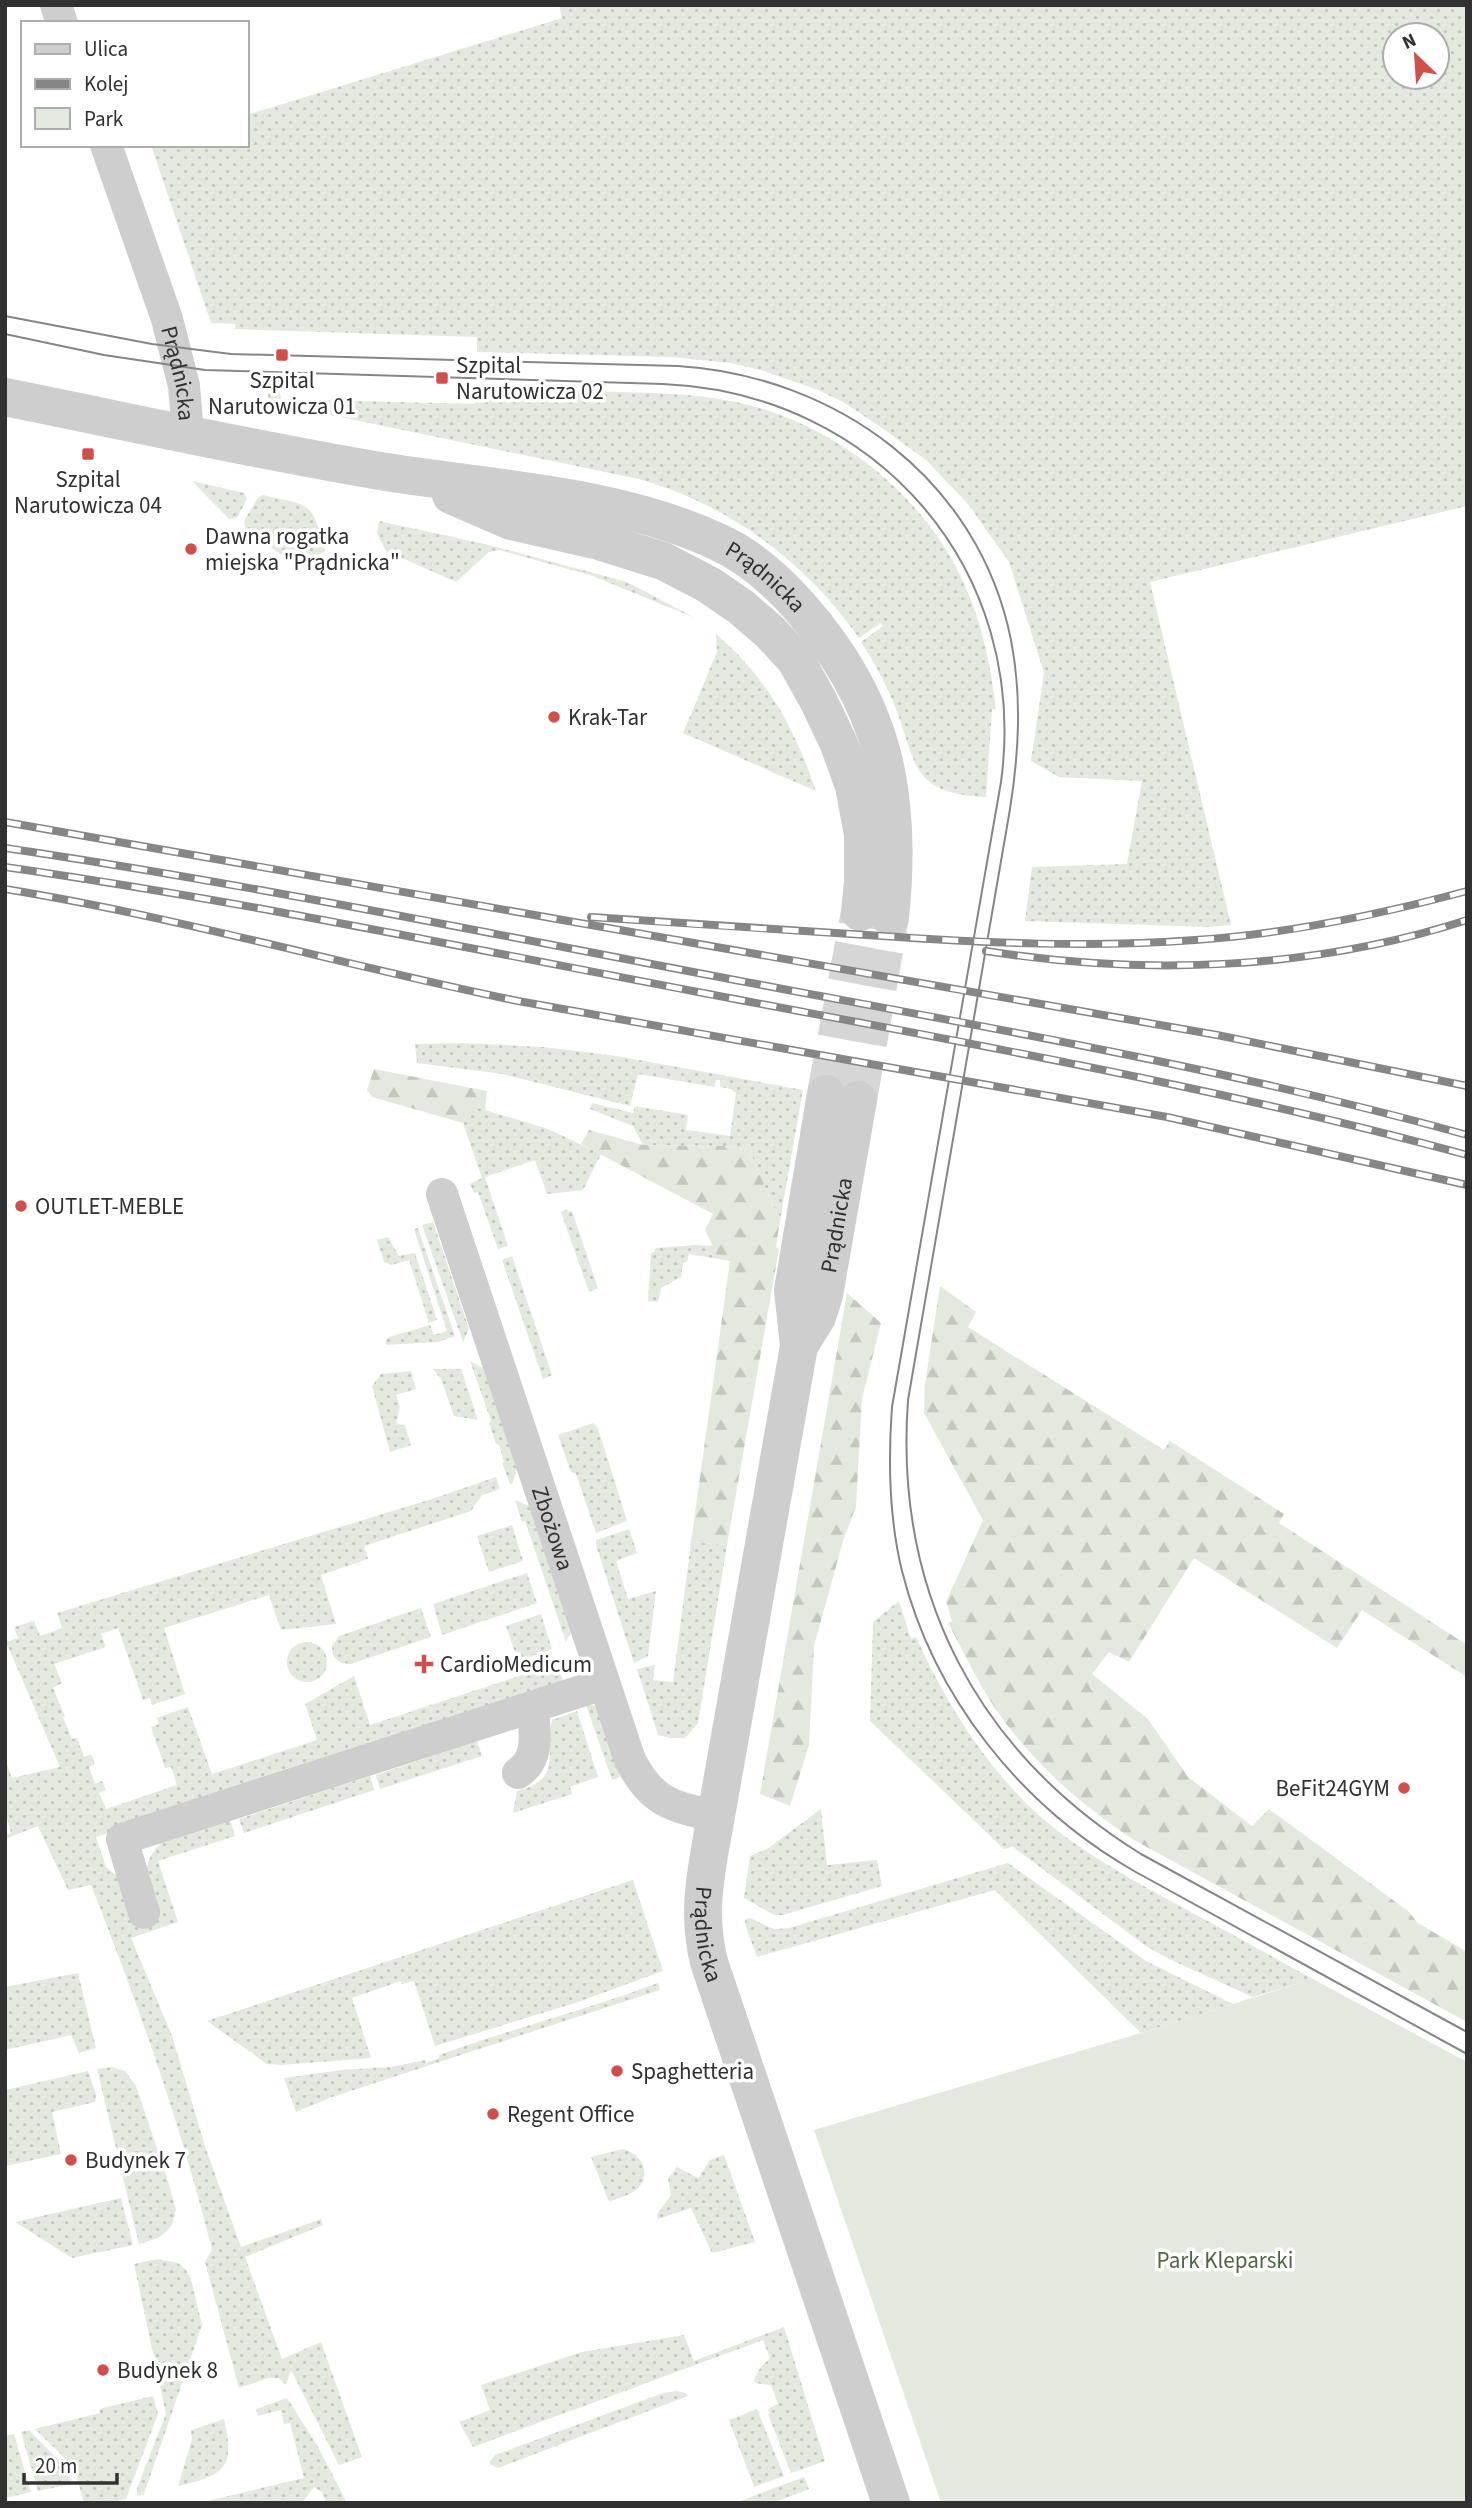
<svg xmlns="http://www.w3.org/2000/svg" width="1472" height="2508" viewBox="0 0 1472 2508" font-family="'Source Sans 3',sans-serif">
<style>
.grass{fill:url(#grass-dots);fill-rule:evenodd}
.forest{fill:url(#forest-firs)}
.green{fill:#e3e9de}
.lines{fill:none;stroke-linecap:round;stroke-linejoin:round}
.tertiary-tunnel{stroke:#d6d6d6;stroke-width:38;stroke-dasharray:38 19;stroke-linecap:butt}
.minor{stroke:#cecece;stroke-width:32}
.tertiary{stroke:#cecece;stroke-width:38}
.tram{stroke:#868686;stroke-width:2}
.rail-casing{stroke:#868686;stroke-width:8}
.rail{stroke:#fff;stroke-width:5;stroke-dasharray:16;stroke-linecap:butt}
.poi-dot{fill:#d04f4b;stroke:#fff;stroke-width:2.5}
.labels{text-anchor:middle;stroke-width:7;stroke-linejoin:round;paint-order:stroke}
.poi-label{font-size:23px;fill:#313131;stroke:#fff;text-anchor:start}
.street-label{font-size:23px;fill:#313131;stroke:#fff}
.park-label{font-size:23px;fill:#516743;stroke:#fff}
</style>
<defs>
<pattern id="grass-dots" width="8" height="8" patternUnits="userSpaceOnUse" patternTransform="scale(1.75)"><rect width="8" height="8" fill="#e3e9de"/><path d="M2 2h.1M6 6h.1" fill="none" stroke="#c3c8bf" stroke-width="1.8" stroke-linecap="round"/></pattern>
<pattern id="forest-firs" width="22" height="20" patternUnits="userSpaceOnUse" patternTransform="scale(1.75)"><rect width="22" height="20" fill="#e3e9de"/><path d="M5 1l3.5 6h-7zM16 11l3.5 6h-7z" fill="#c3c8bf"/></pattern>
</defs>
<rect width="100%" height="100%" fill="#fff"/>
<path class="grass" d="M559 5H1467V506L1150 582 1231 925 1208 927 1025 921 1032 867 1127 864 1142 781 1059 777 1031 761 1044 673 1009 562 968 504 926 460 882 428 843 402 818 390 761 370 730 363 672 357 477 352V337L235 329V324L211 323 151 145H247V115L562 18ZM1395 35H1437V77H1395Z
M476 387C524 389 572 390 620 392 657 393 694 394 731 401 830 420 925 493 965 586 983 626 991 667 996 710L992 709 986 797C912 793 918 768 896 709 887 686 875 663 861 642L883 626 881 623 859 638C805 561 729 505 639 479L268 402V393H280L281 399 475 404Z
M192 481 244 493 247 499 237 518 229 519Z
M263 495C314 507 311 501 325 551L300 566 246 532 244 521 257 499Z
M379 521 489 545 627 582 695 618 590 575 499 550 489 552 456 582 386 551 377 533Z
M716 634C768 679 794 727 816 791L683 733 717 652Z
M463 1043 543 1047 617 1056 803 1090 780 1221 749 1150 725 1146 643 1145 633 1126 590 1109 592 1103 633 1113 635 1106 688 1115 686 1130 730 1136 736 1093 731 1089 720 1087V1080H716L715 1087 638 1074 630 1106 502 1074 417 1063 415 1044Z
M469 1105 548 1129 601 1154 583 1190 547 1194 535 1160 485 1177 508 1246 498 1249 478 1192 474 1193 470 1184 482 1178 463 1123Z
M567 1209 569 1212 572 1211 598 1288 589 1292 561 1212Z
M433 1222 469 1329 463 1342 422 1225Z
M418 1228 455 1336 438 1342 386 1345V1340L389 1337 430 1325 434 1335 447 1331 414 1229Z
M388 1237 399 1256 415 1253 437 1320 429 1323 409 1260 391 1265 384 1262 377 1240Z
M695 1245 713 1246 719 1259 689 1254 687 1262 683 1263 681 1277 661 1288 658 1302 648 1301 651 1253 654 1252 656 1248Z
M512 1256 552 1375 543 1379 502 1260Z
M470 1361 483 1368 517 1469 512 1484H510L502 1463 504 1462 499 1445 496 1444 489 1423 491 1421Z
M433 1369H461L478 1420 454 1416 441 1379Z
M411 1371 416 1389 396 1395 400 1407 396 1423 405 1426 411 1445 390 1452 372 1386 381 1374Z
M593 1423 598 1428 627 1521 596 1533 576 1474 571 1472 558 1435Z
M496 1477 500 1489 482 1495 471 1511 364 1546 368 1559 321 1575 336 1624 281 1630 269 1595 164 1628 185 1694 152 1705 150 1698 143 1700 118 1628 101 1634 106 1647 54 1664 62 1683 53 1688 65 1716 63 1717 72 1739 77 1738 84 1757 91 1754 95 1764 89 1767 95 1784 102 1781 106 1790 99 1793 106 1809 177 1785 171 1767 165 1768 151 1727 159 1724 157 1718 188 1707 212 1774 317 1740 305 1704 354 1676 370 1725 522 1675V1673L556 1661 565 1686 96 1837 106 1867 118 1877 146 1869C155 1831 197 1826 229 1815L235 1836 158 1861 178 1922 131 1938 172 2036 206 2149 241 2247 321 2219 323 2225 245 2257 282 2359 321 2342 362 2457 339 2465 291 2370 286 2385 279 2378H268L239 2388 205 2262 212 2250C181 2125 138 2004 91 1885L68 1890 38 1826 5 1839V1836L11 1833 5 1811V1759L12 1778 60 1767 6 1642 18 1638 14 1627 34 1621 40 1636 62 1628 57 1613 432 1499Z
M515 1500 529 1506 571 1632 566 1642 525 1521 522 1522Z
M512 1525 523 1561 489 1572 477 1536Z
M629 1529 637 1553 616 1561 628 1599 656 1591 648 1656 634 1663 596 1545V1540Z
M691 1542 727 1545 698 1723 685 1738H670L658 1735 637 1669 655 1665 653 1680 673 1682Z
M527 1573 537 1603 442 1635 433 1604Z
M899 1601 911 1639 916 1637C942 1695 976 1751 1020 1797 1064 1843 1122 1874 1178 1905 1223 1929 1268 1954 1313 1979L1253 1997 1169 1959 1146 1946 1013 1847 1004 1849 870 1721 873 1622Z
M421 1608 431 1637 351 1664 341 1663 333 1656 332 1646 339 1636Z
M541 1614 552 1649 518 1661 506 1626Z
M287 1662a20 20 0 1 1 40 0a20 20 0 1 1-40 0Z
M585 1702 597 1707 620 1777 612 1780Z
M577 1711 598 1777 570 1787 572 1794 513 1813 517 1791C564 1778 544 1757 552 1720Z
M477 1741 482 1756 380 1789 376 1775Z
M370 1776 374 1790 244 1833 239 1819Z
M821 1809 827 1865 877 1860 882 1886 783 1915H774L744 1898 750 1856 767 1849Z
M1008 1863 1146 1961 1233 2004 1141 2033 995 1890 757 1957 746 1927 745 1920 750 1918 774 1929 789 1928Z
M633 1880 663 1971 575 2003 435 2046 414 1981 402 1984 401 1981 352 1998 371 2058 281 2065 267 2064 207 2021Z
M78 1973 96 2048 79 2053 71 2035 5 2050V1987Z
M658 1983 660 1990 332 2097 296 2112 284 2078 341 2070 391 2067 425 2060 426 2063 439 2058V2055C511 2029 586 2010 658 1983Z
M112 2067 125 2071 136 2086 168 2181 176 2210 172 2225 167 2231 158 2238 139 2244 97 2069Z
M88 2071 96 2094 95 2102 52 2112 61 2154 5 2166V2090Z
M623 2149C640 2153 652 2172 639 2187 633 2195 618 2198 609 2202L591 2157Z
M724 2155 755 2242 712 2253 691 2208 658 2219 657 2214 671 2195 668 2178 677 2167 698 2178 710 2160Z
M121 2198 133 2245 72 2258 15 2222Z
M158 2259 178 2263 186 2270 191 2279 202 2325 144 2494 137 2496V2488L166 2414 134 2264Z
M784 2327 825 2461 791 2473 768 2414 770 2413 768 2409 778 2404 771 2385 755 2383 754 2380 760 2368 770 2358 763 2340 473 2447 459 2422 490 2410 481 2385 582 2352 684 2335 694 2361Z
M676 2391 686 2393 688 2396 498 2468 490 2464V2461L495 2455 663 2393Z
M153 2396 158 2414 126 2499 109 2503H84L74 2467 35 2429 100 2413 99 2409Z
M287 2398 317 2445 347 2503H326L322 2492 314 2487 302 2503H207V2501L304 2478 290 2423 284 2424 281 2410 258 2416 256 2409Z
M757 2409 784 2476 754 2487 729 2420Z
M224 2419C236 2469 224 2475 178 2486L192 2439 191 2430Z
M29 2430 68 2470 72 2484 38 2491 21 2432Z
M14 2434 31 2492 5 2498V2436Z
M804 2477 809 2489 773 2503H735Z"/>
<path class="forest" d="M374 1069 487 1091 485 1110 469 1106 463 1123 372 1097 367 1090Z
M589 1130 643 1145 725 1146 749 1150 780 1221 776 1247 779 1249 727 1545 691 1542 730 1261 719 1259 705 1230 713 1214 581 1144Z
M940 1286 976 1312 968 1327 1164 1450 1170 1441 1284 1514 1279 1523 1467 1645V1677L1362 1610 1337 1648 1194 1558 1129 1662 1109 1652 1092 1674 1148 1719 1188 1777 1252 1826 1269 1809 1408 1911 1418 1923 1467 1952V2022L1134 1840C1084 1807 1040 1769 1004 1721 982 1692 966 1656 948 1623L952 1621 946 1602 983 1520 924 1413 925 1384Z
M847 1293 881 1323 862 1399 856 1506 843 1541 814 1646 809 1745 790 1806 760 1794Z"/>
<path class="green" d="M1313 1979 1467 2062V2503H941L814 2130 1141 2033Z"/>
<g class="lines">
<path class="tertiary-tunnel" d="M826 1094 860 912
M858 1100 890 917"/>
<g class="minor">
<path d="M56 5 62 23"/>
<path id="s1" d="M106 145 167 319 184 386 188 433"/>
<path id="s2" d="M442 1194 630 1760C651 1802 672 1807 716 1816"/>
<path d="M518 1773C541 1758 534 1731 533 1707"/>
<path d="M144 1913 122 1839 603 1684"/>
</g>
<g class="tertiary">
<path id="s3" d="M5 397C130 422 255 450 380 471 491 489 615 494 718 542 749 556 778 582 800 607 884 702 903 794 890 917"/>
<path d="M451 495 511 521 599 541 663 561 709 585 741 607 770 632 795 659 818 700 839 744 854 786 863 834V882L860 912"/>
<path id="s4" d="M826 1094 793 1290 799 1346 716 1816C707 1867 696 1911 709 1962L891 2503"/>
<path id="s5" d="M799 1346 817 1317 824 1295 858 1100"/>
</g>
<path class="tram" d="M5 316 152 344 231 354 678 366C836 376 979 479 1011 640 1022 697 1019 752 1010 809L908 1400C894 1593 977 1752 1141 1854L1467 2032
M5 334 104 355 205 370 663 384C876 393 1030 569 1001 782L892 1407C888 1461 889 1518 902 1571 934 1698 1021 1806 1134 1871L1467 2054"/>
<g class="rail-casing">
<path id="rail" d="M5 822 1217 1035 1467 1086
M5 848C250 884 492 934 735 980 979 1026 1226 1068 1467 1135
M5 867C237 900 467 948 698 992 955 1041 1214 1086 1467 1155
M5 889C178 917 347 966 518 1001L1167 1117 1467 1185
M591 917C688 924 785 930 882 936 987 943 1091 948 1195 940 1287 934 1378 915 1467 891
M986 951C1145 976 1313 970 1467 920"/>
</g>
<use href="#rail" class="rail"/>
</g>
<g class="poi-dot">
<rect x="275" y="348" width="14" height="14" rx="3.5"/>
<rect x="435" y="371" width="14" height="14" rx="3.5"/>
<rect x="81" y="447" width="14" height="14" rx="3.5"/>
<circle cx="191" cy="549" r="7"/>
<circle cx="554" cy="717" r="7"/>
<circle cx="21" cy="1206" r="7"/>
<path d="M420.5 1653.5h7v7h7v7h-7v7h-7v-7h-7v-7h7z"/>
<circle cx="1404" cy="1788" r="7"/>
<circle cx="617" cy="2071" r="7"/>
<circle cx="493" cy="2114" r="7"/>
<circle cx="71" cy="2160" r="7"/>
<circle cx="103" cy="2370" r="7"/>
</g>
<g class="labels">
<g class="poi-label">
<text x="456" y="373">Szpital<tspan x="456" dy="26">Narutowicza 02</tspan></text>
<text x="282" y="388" text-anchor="middle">Szpital<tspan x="282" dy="26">Narutowicza 01</tspan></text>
<text x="88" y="487" text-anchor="middle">Szpital<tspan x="88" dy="26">Narutowicza 04</tspan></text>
<text x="205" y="544">Dawna rogatka<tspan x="205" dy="26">miejska "Prądnicka"</tspan></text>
<text x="568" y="725">Krak-Tar</text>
<text x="35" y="1214">OUTLET-MEBLE</text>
<text x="440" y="1672">CardioMedicum</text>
<text x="1390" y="1796" text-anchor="end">BeFit24GYM</text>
<text x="631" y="2079">Spaghetteria</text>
<text x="507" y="2122">Regent Office</text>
<text x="85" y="2168">Budynek 7</text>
<text x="117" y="2378">Budynek 8</text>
</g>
<g class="street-label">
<text dy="8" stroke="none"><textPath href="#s1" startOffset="240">Prądnicka</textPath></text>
<text dy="8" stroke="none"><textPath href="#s3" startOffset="788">Prądnicka</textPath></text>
<text dy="8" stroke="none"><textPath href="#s5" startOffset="128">Prądnicka</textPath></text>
<text dy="8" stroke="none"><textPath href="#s2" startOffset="352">Zbożowa</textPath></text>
<text dy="8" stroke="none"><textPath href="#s4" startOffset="852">Prądnicka</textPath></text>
</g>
<g class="park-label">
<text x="1225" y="2268">Park Kleparski</text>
</g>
</g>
<rect width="1472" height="2508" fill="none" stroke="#313131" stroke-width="14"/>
<rect x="21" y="21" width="228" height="126" fill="#ffffff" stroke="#adadad" stroke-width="2"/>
<rect x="35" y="44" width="35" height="10" fill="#cecece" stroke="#adadad" stroke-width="2"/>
<text x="84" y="56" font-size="21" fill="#313131">Ulica</text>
<rect x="35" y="79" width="35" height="10" fill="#868686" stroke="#adadad" stroke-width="2"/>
<text x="84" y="91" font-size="21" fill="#313131">Kolej</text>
<rect x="35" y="108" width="35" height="21" fill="#e3e9de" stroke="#adadad" stroke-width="2"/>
<text x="84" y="126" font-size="21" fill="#313131">Park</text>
<g transform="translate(1416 56) rotate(335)"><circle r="33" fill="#ffffff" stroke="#adadad" stroke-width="2"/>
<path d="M0-5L12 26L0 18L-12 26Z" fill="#d04f4b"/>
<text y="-10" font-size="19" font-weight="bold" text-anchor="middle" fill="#313131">N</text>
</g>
<path d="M24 2473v10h93v-10" fill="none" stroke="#313131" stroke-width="3.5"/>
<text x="35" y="2473" font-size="21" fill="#313131" stroke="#ffffff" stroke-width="5" paint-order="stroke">20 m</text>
</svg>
